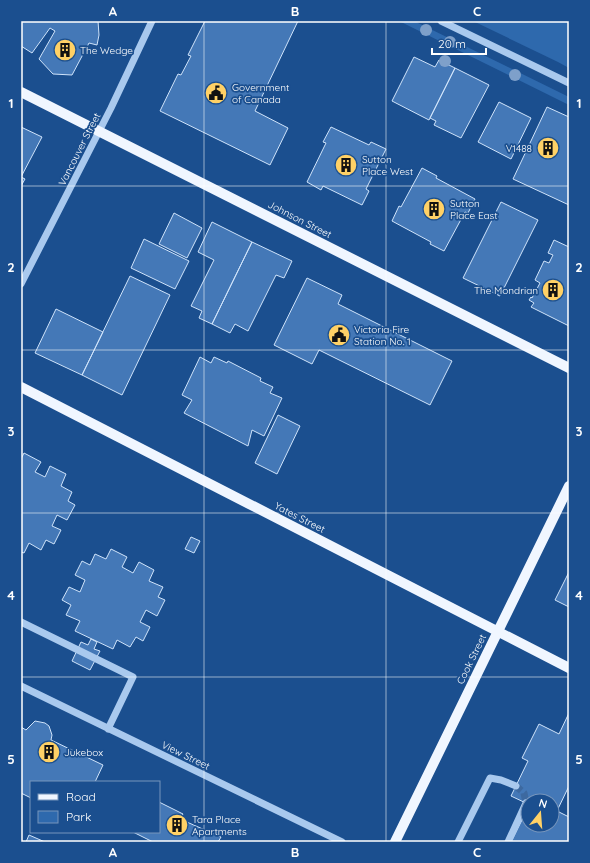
<svg xmlns="http://www.w3.org/2000/svg" width="590" height="863" viewBox="0 0 590 863" font-family="Quicksand,sans-serif">
<style>
.green{fill:#2e69ad}
.building{fill:#4478b7;stroke:#cfe3fa}
.lines{fill:none;stroke-linecap:round;stroke-linejoin:round}
.minor-tunnel{stroke:#3d69a0;stroke-width:7;stroke-dasharray:7 3.5;stroke-linecap:butt}
.minor{stroke:#a9c9ee;stroke-width:7}
.major{stroke:#f0f6ff;stroke-width:10}
.tree{fill:#7ea0ca}
.grid{fill:none;stroke:#fff;stroke-width:1;stroke-opacity:0.55}
.labels{text-anchor:middle;stroke-width:3.5;stroke-linejoin:round;paint-order:stroke}
.poi-label{font-size:10px;fill:#fff;stroke:#1b4f8f;text-anchor:start}
.street-label{font-size:10px;fill:#fff;stroke:#1b4f8f}
.neatline{fill:none;stroke:#fff;stroke-width:1.5}
.grid-label{font-size:13px;text-anchor:middle;font-weight:bold;fill:#fff}
</style>
<rect width="100%" height="100%" fill="#1b4f8f"/>
<path class="green" d="M399 21H414L569 97V105Z
M473 21H569V68L558 62Z"/>
<path class="building" d="M21 21H98L99 35 97 45 89 43 72 75 53 74 39 59 55 31 50 28 32 53 21 46Z
M205 21H298L255 111 288 128 270 165 160 111 178 74 181 75 191 56 188 55Z
M414 57 435 67 439 60 455 68 429 120 392 101Z
M455 68 489 85 461 138 434 125 436 121 430 118Z
M499 102 531 118 511 159 478 142Z
M547 107 569 117V205L513 179Z
M21 127 42 137 21 177 25 179 21 186Z
M331 127 369 145 371 142 386 149 366 189 369 191 362 205 323 186 321 190 307 182 326 143 323 142Z
M422 168 437 176 436 178 475 199 468 213 465 212 444 251 430 244 431 242 392 221 399 206 401 207Z
M501 202 538 220 500 296 463 278Z
M174 213 202 228 187 258 159 244Z
M212 222 252 242 212 324 199 318 202 311 191 306 214 260 198 252Z
M144 239 189 261 175 289 131 268Z
M554 240 569 247V326L531 307 534 303 529 300 531 297 532 298 540 283 535 280 544 261 549 263 553 255 548 253Z
M252 242 292 261 284 278 276 275 248 331 235 324 230 333 212 324Z
M130 276 170 295 122 395 82 375Z
M307 278 342 295 338 304 452 361 430 405 319 350 312 364 274 345Z
M56 309 103 332 82 375 35 353Z
M200 357 211 363 214 357 227 363 228 361 261 378 260 381 273 387 270 393 282 398 264 436 252 430 248 446 184 413 192 400 182 395Z
M278 415 300 426 277 474 255 463Z
M24 453 41 462 35 472 45 477 50 466 66 474 61 486 72 492 68 501 75 505 67 520 57 515 52 526 61 530 54 544 46 540 41 550 29 543 24 553 21 552V459Z
M191 537 200 541 194 553 185 549Z
M111 549 127 557 122 567 133 573 139 562 154 570 149 581 163 587 158 597 165 600 157 616 146 610 140 622 150 627 143 641 136 637 130 647 117 640 113 649 75 631 80 621 66 615 71 605 62 600 69 587 80 592 85 580 75 575 82 561 90 565 95 554 106 559Z
M569 572V607L555 600Z
M91 639 97 642 94 649 100 651 90 670 72 661 81 642 88 645Z
M569 713V786L554 817 552 816V801H528V804L511 796 528 761 522 758 539 724 559 734Z
M35 721 45 723 49 726 52 735 51 740 103 765 95 782H31V798L21 793V727L26 730Z
M159 802 183 814 180 819 221 837 218 842H153L133 832H159Z
M528 808V825H552V816L554 817 557 811 569 817V842H511Z
M29 835 45 842H26Z"/>
<g class="lines">
<path class="minor-tunnel" d="M516 786 524 793 526 803"/>
<path class="minor" d="M441 21 569 83
M21 284 111 108 152 21
M21 622 133 677 108 729
M21 686 342 842
M458 842 490 778 501 780 516 786
M508 842 526 803"/>
<path class="major" d="M21 92 569 368
M21 387 569 668
M395 842 569 486"/>
</g>
<g class="tree">
<circle cx="426" cy="30" r="6"/>
<circle cx="450" cy="42" r="6"/>
<circle cx="445" cy="61" r="6"/>
<circle cx="515" cy="75" r="6"/>
</g>
<path class="grid" d="M204 21V842M386 21V842M21 186H569M21 350H569M21 513H569M21 677H569"/>
<defs>
<g id="building-disc" transform="scale(1.15)"><circle r="9.5" fill="#ffd166" stroke="#1b4f8f"/><path d="M-4-6H4V6H1V3H-1V6H-4ZM-2.5-4.3h1.7v1.8h-1.7ZM.8-4.3h1.7v1.8H.8ZM-2.5-1h1.7V.8h-1.7ZM.8-1h1.7V.8H.8Z" fill="#111"/></g>
<g id="civic-disc" transform="scale(1.15)"><circle r="9.5" fill="#ffd166" stroke="#1b4f8f"/><path d="M-.6-6.5H3V-4.5H.6V-3L4-1V1h2V6H-6V1h2V-1L-.6-3ZM-1.2 2.5V6h2.4V2.5Z" fill="#111"/></g>
</defs>
<g fill-rule="evenodd">
<use href="#building-disc" x="65" y="50"/>
<use href="#civic-disc" x="216" y="93"/>
<use href="#building-disc" x="548" y="148"/>
<use href="#building-disc" x="346" y="165"/>
<use href="#building-disc" x="434" y="209"/>
<use href="#building-disc" x="553" y="290"/>
<use href="#civic-disc" x="339" y="335"/>
<use href="#building-disc" x="49" y="752"/>
<use href="#building-disc" x="177" y="825"/>
</g>
<g class="labels">
<g class="poi-label">
<text x="80" y="54">The Wedge</text>
<text x="232" y="91">Government<tspan x="232" dy="12">of Canada</tspan></text>
<text x="532" y="152" text-anchor="end">V1488</text>
<text x="362" y="163">Sutton<tspan x="362" dy="12">Place West</tspan></text>
<text x="450" y="207">Sutton<tspan x="450" dy="12">Place East</tspan></text>
<text x="538" y="294" text-anchor="end">The Mondrian</text>
<text x="354" y="333">Victoria Fire<tspan x="354" dy="12">Station No. 1</tspan></text>
<text x="64" y="756">Jukebox</text>
<text x="192" y="823">Tara Place<tspan x="192" dy="12">Apartments</tspan></text>
</g>
<g class="street-label">
<text transform="translate(79 149) rotate(-63)" y="4">Vancouver Street</text>
<text transform="translate(300 219) rotate(27)" y="4">Johnson Street</text>
<text transform="translate(300 517) rotate(27)" y="4">Yates Street</text>
<text transform="translate(471 659) rotate(-64)" y="4">Cook Street</text>
<text transform="translate(186 755) rotate(26)" y="4">View Street</text>
</g>
</g>
<rect width="590" height="863" fill="none" stroke="#1b4f8f" stroke-width="44"/>
<rect x="30" y="781" width="130" height="52" fill="#1b4f8f" stroke="#7695bc"/>
<rect x="38" y="794" width="20" height="6" fill="#f0f6ff" stroke="#7695bc"/>
<text x="66" y="801" font-size="12" fill="#ffffff">Road</text>
<rect x="38" y="811" width="20" height="12" fill="#2e69ad" stroke="#7695bc"/>
<text x="66" y="821" font-size="12" fill="#ffffff">Park</text>
<g transform="translate(540 813) rotate(17)"><circle r="19" fill="#1b4f8f" stroke="#7695bc"/>
<path d="M0-3L7 15L0 10L-7 15Z" fill="#ffd166"/>
<text y="-6" font-size="11" font-weight="bold" text-anchor="middle" fill="#ffffff">N</text>
</g>
<path d="M432 48v6h54v-6" fill="none" stroke="#ffffff" stroke-width="2"/>
<text x="438" y="48" font-size="12" fill="#ffffff" stroke="#1b4f8f" stroke-width="3" paint-order="stroke">20 m</text>
<rect x="22" y="22" width="546" height="819" class="neatline"/>
<g class="grid-label">
<text x="113" y="16">A</text>
<text x="295" y="16">B</text>
<text x="477" y="16">C</text>
<text x="11" y="108">1</text>
<text x="579" y="108">1</text>
<text x="11" y="272">2</text>
<text x="579" y="272">2</text>
<text x="11" y="436">3</text>
<text x="579" y="436">3</text>
<text x="11" y="600">4</text>
<text x="579" y="600">4</text>
<text x="11" y="764">5</text>
<text x="579" y="764">5</text>
<text x="113" y="857">A</text>
<text x="295" y="857">B</text>
<text x="477" y="857">C</text>
</g>
</svg>
